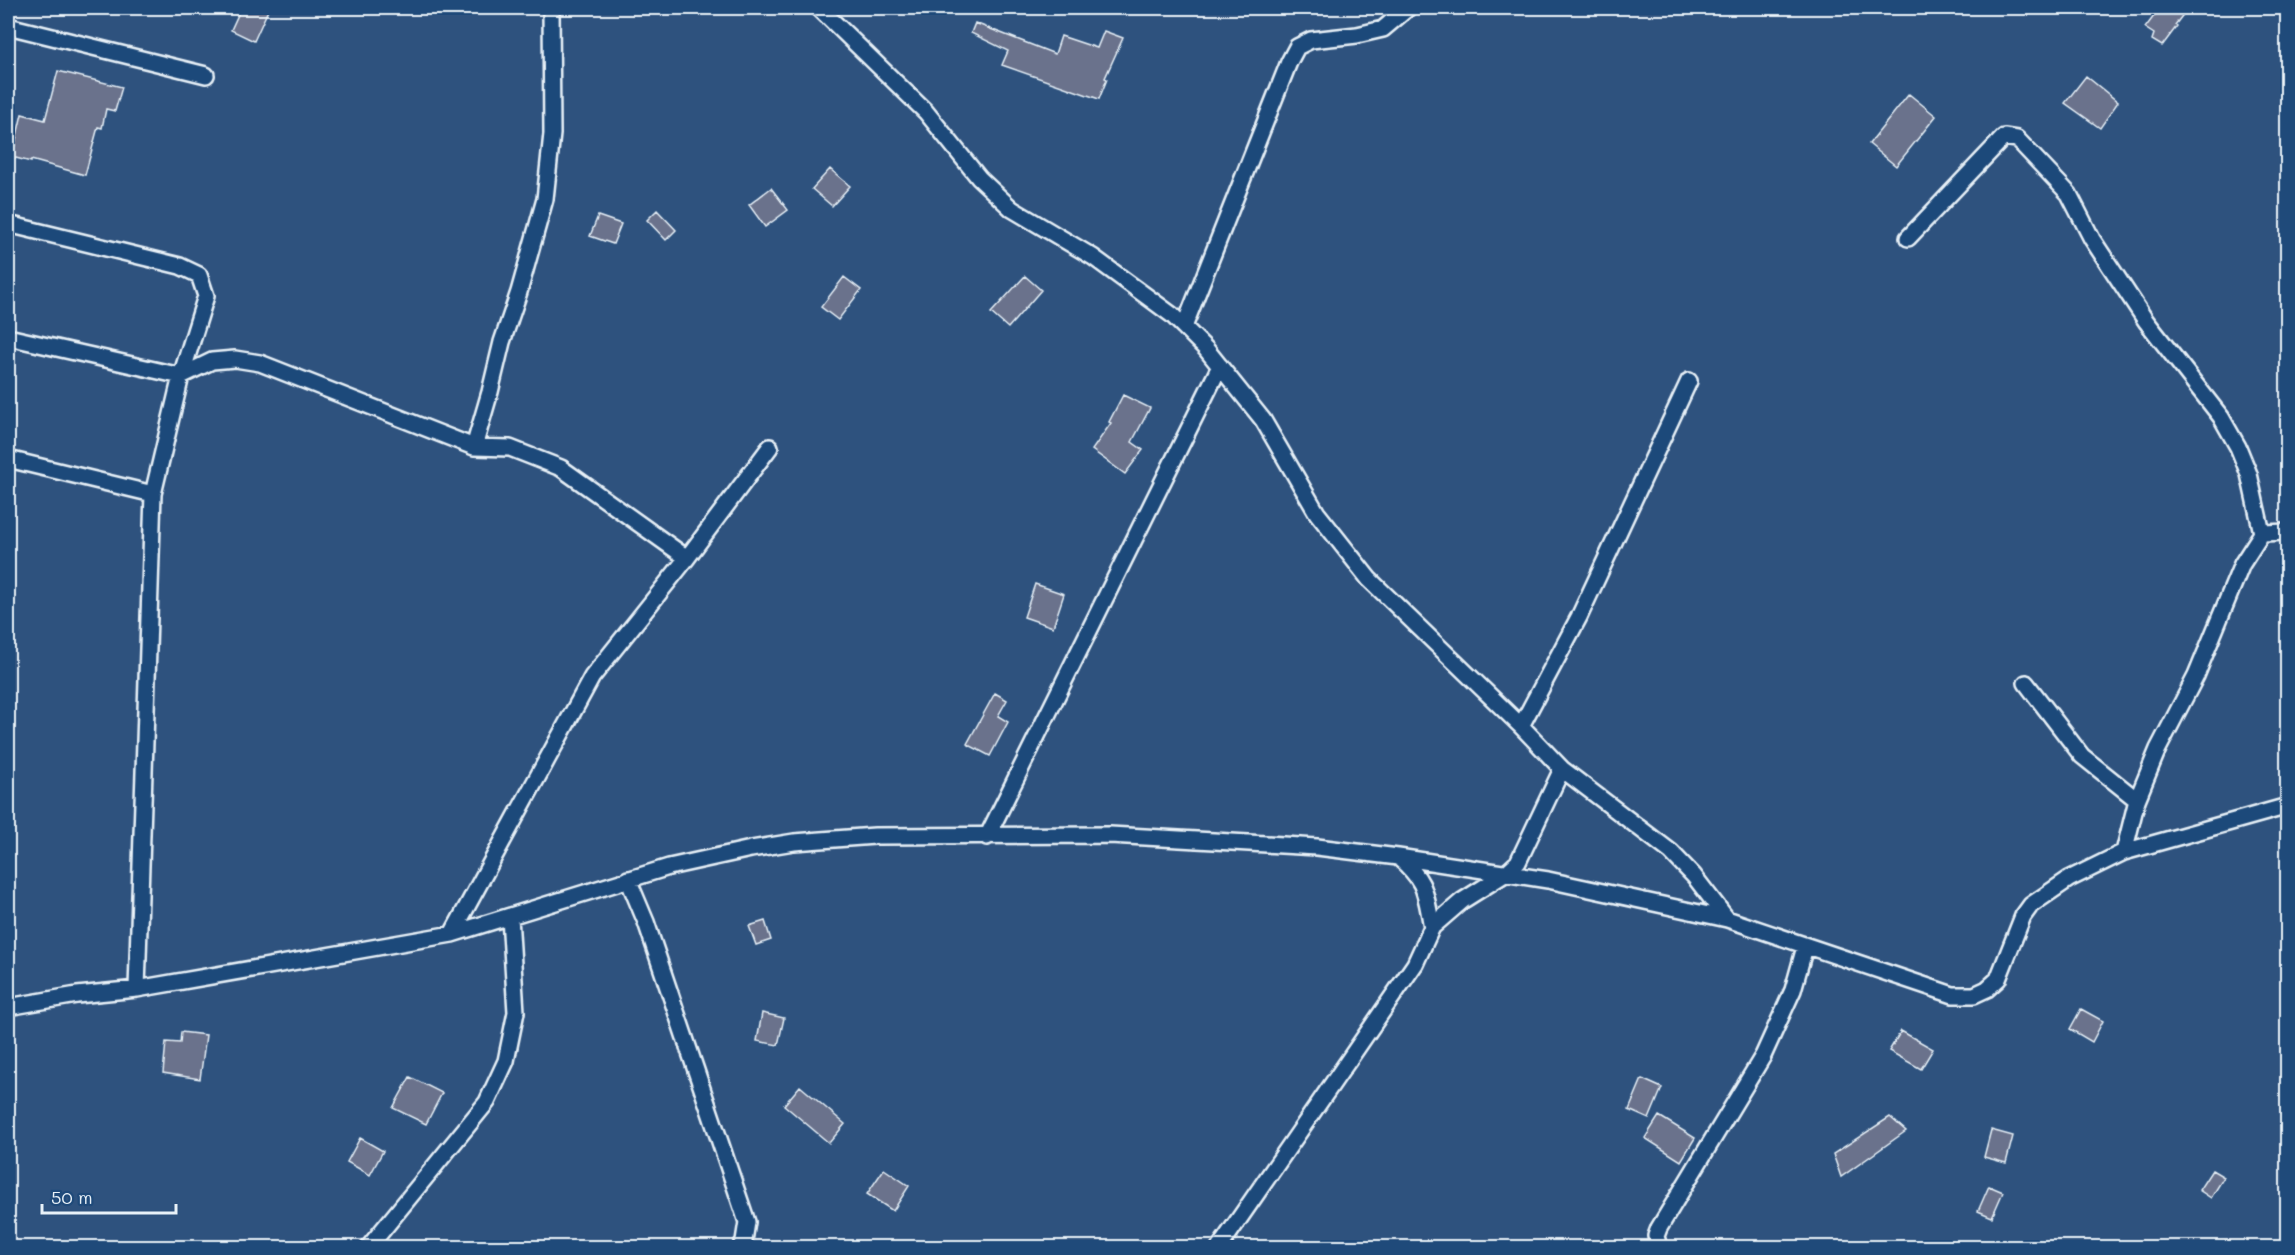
<svg xmlns="http://www.w3.org/2000/svg" width="2295" height="1255" viewBox="0 0 2295 1255" font-family="Mali,sans-serif">
<style>
.building{fill:#6a728c;stroke:#e8f1f8;stroke-width:1.5}
.lines{fill:none;stroke-linecap:round;stroke-linejoin:round}
.street-casing{stroke:#e8f1f8;stroke-width:20}
.street{stroke:#1f4a7a;stroke-width:15}
</style>
<rect width="100%" height="100%" fill="#2e527e"/>
<filter id="ink" filterUnits="userSpaceOnUse"><feTurbulence type="fractalNoise" baseFrequency=".0167" numOctaves="2"/><feDisplacementMap in="SourceGraphic" scale="12" xChannelSelector="R" yChannelSelector="G"/><feConvolveMatrix kernelMatrix="1 2 1 2 8 2 1 2 1" color-interpolation-filters="sRGB"/></filter>
<g filter="url(#ink)">
<path class="building" d="M241 8H269L254 41 231 30Z
M2160 8H2188L2175 25 2177 26 2162 46 2152 40 2154 34 2145 28Z
M975 23 1055 54 1061 36 1097 48 1104 31 1123 38 1105 78 1107 79 1099 99 1002 65 1008 51 971 33Z
M58 71 122 87 115 111 106 109 102 128 98 127 85 175 31 160V162L12 157 22 114 45 120Z
M2086 76 2118 102 2100 128 2065 103Z
M1909 94 1936 116 1896 166 1869 144Z
M830 169 850 186 832 206 812 189Z
M771 188 788 210 765 227 749 205Z
M657 210 676 230 666 240 647 220Z
M598 216 621 224 613 244 590 236Z
M1025 276 1041 290 1008 328 991 313Z
M844 277 861 290 838 320 821 307Z
M1123 395 1150 408 1132 442 1143 450 1125 474 1092 450 1111 423 1109 422Z
M1035 584 1064 594 1053 627 1024 617Z
M995 693 1007 700 998 716 1008 722 990 756 967 744Z
M765 921 771 940 756 945 749 926Z
M2081 1009 2103 1021 2092 1042 2070 1029Z
M762 1013 784 1018 778 1045 757 1041Z
M1901 1031 1933 1049 1921 1069 1889 1051Z
M181 1032 206 1035 200 1079 163 1073 166 1042 180 1043Z
M410 1077 442 1093 426 1124 393 1108Z
M1642 1079 1662 1088 1649 1119 1629 1110Z
M800 1086 845 1124 829 1143 784 1105Z
M1659 1116 1695 1138 1681 1161 1645 1138Z
M1890 1117 1906 1131 1841 1177 1833 1154Z
M1991 1130 2013 1136 2006 1163 1984 1157Z
M360 1138 383 1151 370 1175 347 1162Z
M884 1169 909 1186 893 1211 867 1194Z
M2212 1170 2224 1177 2211 1198 2199 1190Z
M1989 1186 2003 1192 1992 1217 1978 1211Z"/>
<g class="lines">
<g class="street-casing">
<path id="street" d="M819 8 926 112 979 178 1012 209 1093 257 1172 315 1206 349 1263 420 1317 513 1369 579 1521 726 1562 769 1671 852 1694 876 1727 919
M8 26 206 75
M8 224 180 266 199 275 206 296 181 376 153 494 137 989
M1908 238 2004 137 2017 139 2069 194 2092 239 2146 321 2221 417 2238 447 2249 474 2262 533
M1184 327 1289 62 1297 47 1311 40 1357 35 1383 29 1408 8
M8 337 181 376 212 361 235 359 260 363 474 447 510 448 561 468 687 558
M474 447 490 392 502 342 519 292 545 199 552 134 551 8
M8 459 153 494
M2026 683 2082 756 2137 800
M1521 726 1579 617 1689 381
M987 837 1220 366
M2124 852 2137 800 2158 749 2196 676 2242 564 2262 533 2288 532
M1398 857C1427 882 1425 892 1432 927
M628 879 646 922 747 1222 744 1241 740 1248
M452 934 592 677 687 558 770 447
M8 1007 77 995 137 989 452 934 669 867 751 849 794 842 875 836 1110 835 1317 847 1398 857 1548 880 1727 919 1953 995H1974L1987 989 1998 979 2023 916 2031 905 2069 879 2124 852 2288 806
M368 1248 487 1102 506 1061 516 1012 510 917
M1219 1248 1415 964 1432 927 1462 901 1505 874 1518 862 1562 769
M1659 1248 1656 1236 1659 1228 1763 1056 1793 990 1805 947"/>
</g>
<use href="#street" class="street"/>
</g>
</g>
<rect width="2295" height="1255" fill="none" stroke="#1f4a7a" stroke-width="30"/>
<rect x="15" y="15" width="2265" height="1225" fill="none" stroke="#e8f1f8" stroke-width="2" filter="url(#ink)"/>
<path d="M42 1204v9h134v-9" fill="none" stroke="#e8f1f8" stroke-width="3"/>
<text x="51" y="1204" font-size="18" fill="#e8f1f8" stroke="#1f4a7a" stroke-width="4.5" paint-order="stroke">50 m</text>
</svg>
